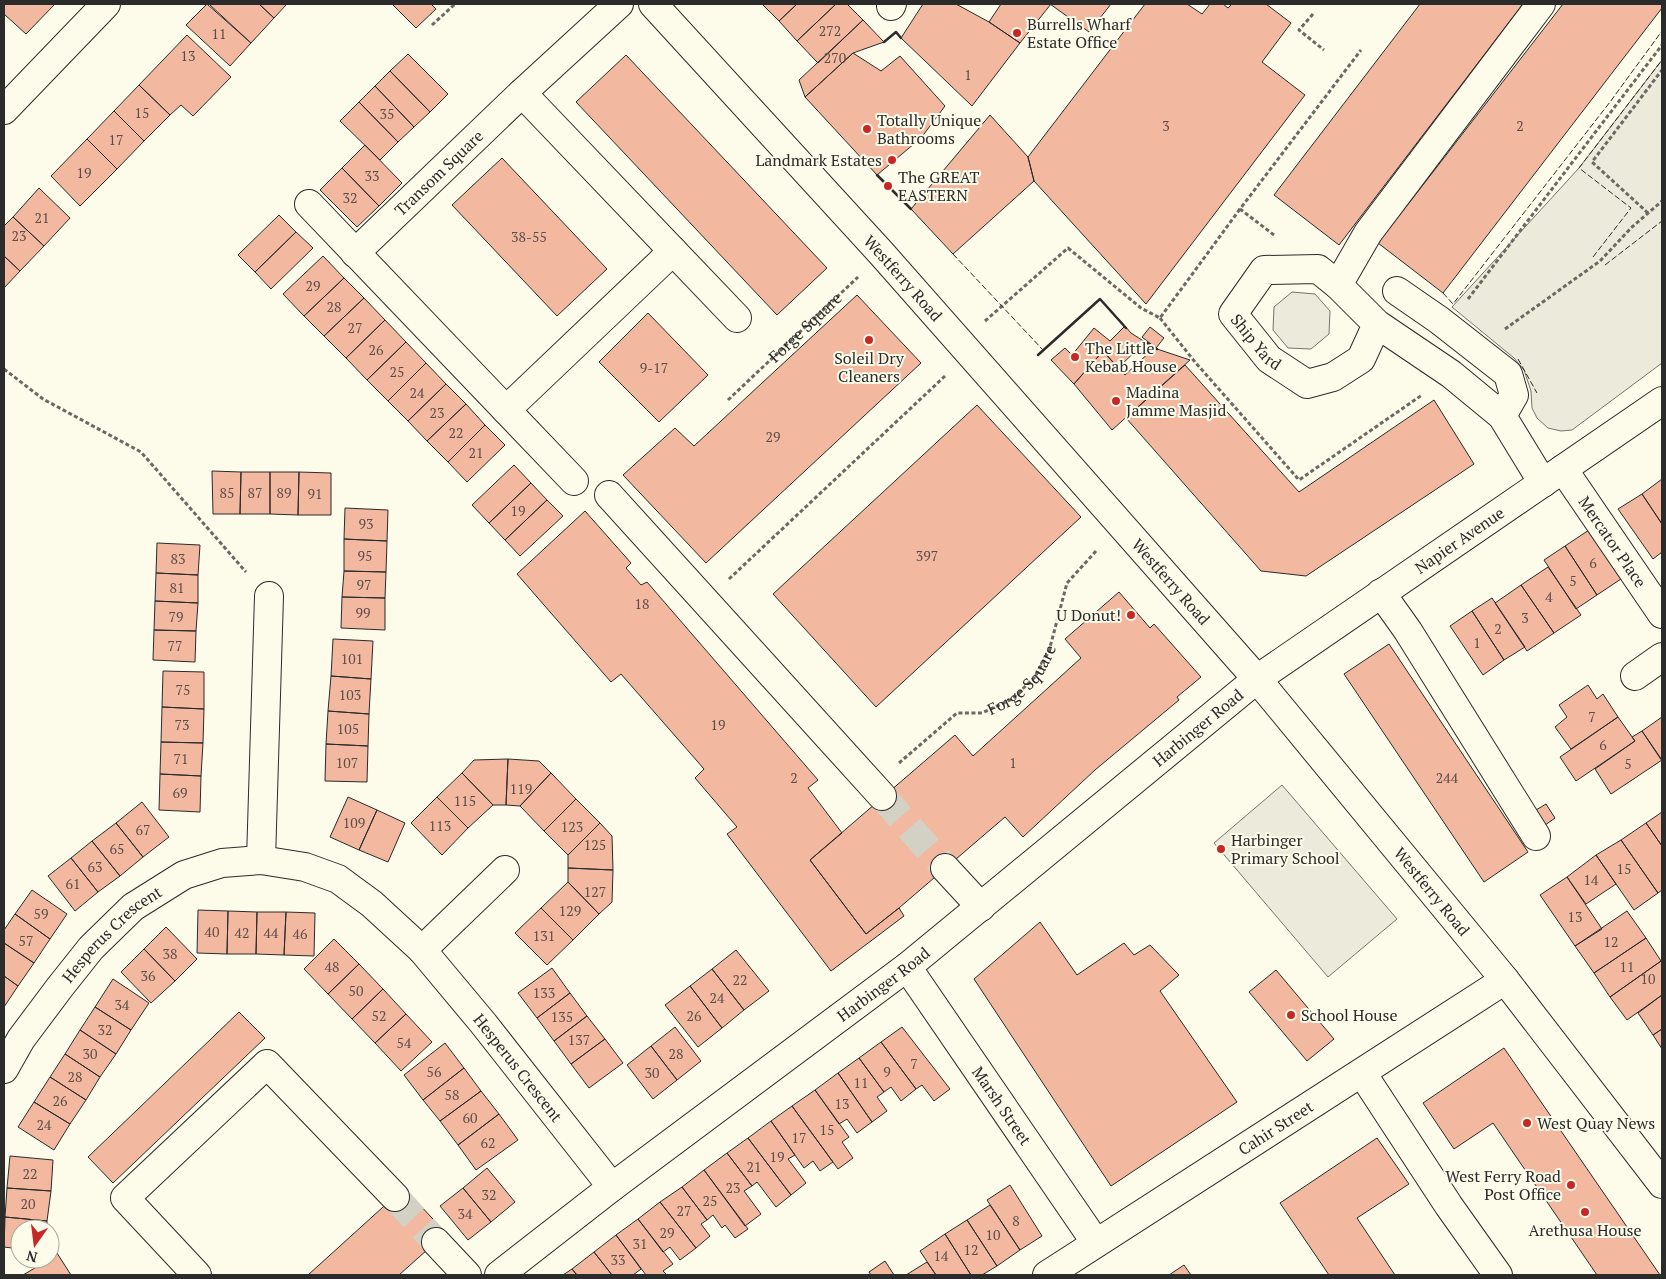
<svg xmlns="http://www.w3.org/2000/svg" width="1666" height="1279" viewBox="0 0 1666 1279" font-family="'PT Serif',serif">
<style>
.green{fill:#ecebdb;stroke:#74746e}
.building{fill:#f2b8a0;stroke:#2b2b2b}
.lines{fill:none;stroke-linecap:round;stroke-linejoin:round}
.minor-tunnel{stroke:#d3d1c4;stroke-width:28;stroke-dasharray:28 14;stroke-linecap:butt}
.minor-casing{stroke:#2b2b2b;stroke-width:30}
.major-casing{stroke:#2b2b2b;stroke-width:30}
.path{stroke:#6a6964;stroke-width:3;stroke-dasharray:4 2.5;stroke-linecap:butt}
.minor{stroke:#fdfbea;stroke-width:28}
.major{stroke:#fdfbea;stroke-width:28}
.fence{stroke:#2b2b2b;stroke-width:1;stroke-dasharray:6 2.5;stroke-linecap:butt}
.wall{stroke:#2b2b2b;stroke-width:2.5}
.poi-dot{fill:#c62828;stroke:#fdfbea;stroke-width:2}
.labels{text-anchor:middle;stroke-width:4;stroke-linejoin:round;paint-order:stroke}
.number-label{font-size:14px;fill:#5d4e48}
.poi-label{font-size:16px;fill:#2b2b2b;stroke:#fdfbea;text-anchor:start}
.street-label{font-size:16px;fill:#2b2b2b;stroke:#fdfbea}
</style>
<rect width="100%" height="100%" fill="#fdfbea"/>
<path class="green" d="M1662 60V363L1572 430 1561 431 1548 428 1537 418 1532 408 1531 391 1524 370 1514 358 1452 307 1579 168Z
M1292 292 1315 294 1330 311 1329 334 1311 349 1288 348 1273 330 1274 307Z
M1282 785 1397 919 1328 977 1214 843Z"/>
<path class="building" d="M4 4H55L26 34 4 14Z
M207 4 251 43 230 66 186 25Z
M209 4H259L274 18 251 43Z
M259 4H287L274 18Z
M392 4H431L436 9 416 28Z
M762 4H797L779 21Z
M797 4H836L797 41 779 21Z
M836 4H847L863 20 818 63 797 41Z
M923 4H956L989 22 1020 43 972 106 901 38Z
M1001 4H1051L1020 43 989 22Z
M1050 4H1111L1089 32Z
M1145 4H1187L1202 14 1210 4H1223L1228 8 1232 4H1266L1291 23 1262 62 1305 95 1146 304 1034 181 1028 157Z
M1420 4H1523L1339 245 1274 195Z
M1563 4H1662V8L1443 293 1378 243Z
M863 20 884 42 853 53 805 97 799 80Z
M187 35 231 77 193 116 181 105 170 115 139 85Z
M853 53 881 71 900 56 945 106 921 138 877 175 805 97Z
M408 54 448 94 430 112 390 71Z
M626 55 827 268 777 315 576 102Z
M390 71 430 112 414 127 375 86Z
M139 85 170 115 144 141 114 111Z
M375 86 414 127 398 142 359 102Z
M359 102 398 142 380 160 340 121Z
M114 111 144 141 117 169 87 139Z
M990 115 1028 157 1034 181 953 254 911 209Z
M87 139 117 169 80 206 51 176Z
M365 145 402 183 379 206 342 168Z
M502 158 607 269 557 316 452 205Z
M342 168 379 206 357 227 320 190Z
M39 188 70 218 44 246 13 217Z
M279 215 296 232 255 272 238 255Z
M13 217 44 246 20 271 4 256V226Z
M296 232 313 248 271 289 255 272Z
M4 256 20 271 4 288Z
M323 256 344 278 304 316 283 294Z
M344 278 364 298 324 336 304 316Z
M857 295 921 363 706 563 623 475 675 428 694 446Z
M364 298 385 320 346 358 324 336Z
M648 313 708 375 659 422 599 362Z
M385 320 406 342 367 380 346 358Z
M1125 326 1131 333 1145 342 1118 368 1103 351 1074 384 1051 360 1065 348 1072 355 1094 328 1110 341Z
M1150 327 1164 338 1156 348 1142 337Z
M406 342 426 363 388 401 367 380Z
M1154 348 1190 360 1112 430 1074 384 1103 351 1125 375Z
M426 363 446 384 408 421 388 401Z
M1185 365 1299 492 1434 400 1474 464 1306 576 1261 571 1126 418Z
M446 384 466 404 427 441 408 421Z
M466 404 485 425 448 462 427 441Z
M977 405 1081 517 876 707 773 594Z
M485 425 505 445 467 482 448 462Z
M514 465 531 483 489 523 472 505Z
M212 471 241 472 240 514H213Z
M241 472H270V514H240Z
M270 472H299L298 515 270 514Z
M299 472 331 473V515H298Z
M1662 479V524L1642 494Z
M531 483 547 500 505 540 489 523Z
M1642 494 1662 524V552L1653 559 1618 509Z
M547 500 563 516 520 556 505 540Z
M345 508 388 510 387 541 344 539Z
M585 511 631 563 626 568 641 585 647 582 818 780 808 788 842 833 810 860 866 934 899 908 904 916 831 971 727 834 737 827 695 778 704 769 621 674 611 682 517 574Z
M1589 530 1621 579 1597 595 1565 546Z
M344 539 387 541 386 572 344 571Z
M157 543 200 545 198 575 156 573Z
M1565 546 1597 595 1576 609 1544 560Z
M1548 567 1581 615 1554 633 1521 585Z
M344 571 386 572 385 598 342 597Z
M156 573 198 575V603L155 601Z
M1521 585 1554 633 1527 651 1495 603Z
M1119 592 1150 628 1154 624 1201 677 1177 697 1179 700 1095 770 1023 837 1005 817 899 908 866 934 810 860 955 735 973 756 1081 658 1065 639Z
M342 597 385 598V630L341 628Z
M1492 598 1525 647 1504 660 1472 611Z
M155 601 198 603 196 631 154 630Z
M1472 611 1504 660 1483 675 1450 626Z
M154 630 196 631 195 662 153 660Z
M333 639 373 641 371 679 331 676Z
M1389 644 1528 852 1484 882 1344 674Z
M163 671 204 672V709L162 707Z
M331 676 371 679 369 714 328 711Z
M1588 685 1597 699 1603 694 1618 717 1571 749 1555 727 1567 717 1559 705Z
M162 707 204 709 203 743 161 742Z
M328 711 369 714 368 746 326 744Z
M1618 717 1635 741 1576 781 1560 757Z
M1662 717V761L1642 731Z
M1642 731 1662 760 1611 794 1595 769 1635 741 1632 737Z
M161 742 203 743 201 776 160 774Z
M326 744 368 746 367 782 325 781Z
M508 759 506 805H493L462 773 474 760Z
M508 759 539 761 551 773 520 806 506 805Z
M462 773 493 805 468 828 437 797Z
M551 773 576 799 544 831 520 806Z
M160 774 201 776 200 812 159 810Z
M348 797 377 810 359 850 330 837Z
M437 797 468 828 442 855 411 823Z
M576 799 600 823 568 855 544 831Z
M142 802 169 837 143 857 116 823Z
M1546 804 1555 818 1541 828 1531 813Z
M377 810 405 823 388 862 359 850Z
M1662 812V846L1646 823Z
M116 823 143 857 120 876 92 841Z
M600 823 612 836 613 870 568 868V855Z
M1646 823 1662 846V890L1658 893 1621 840Z
M1621 840 1658 893 1634 910 1596 855Z
M92 841 120 876 98 892 71 858Z
M1596 855 1616 884 1586 904 1567 877Z
M71 858 98 892 75 911 48 876Z
M568 868 613 870 612 902 599 914 568 882Z
M1567 877 1602 929 1575 946 1540 895Z
M568 882 599 914 573 940 541 908Z
M32 890 67 914 50 939 15 914Z
M541 908 573 940 547 965 515 933Z
M198 910 228 911 227 954 197 953Z
M228 911 257 912 256 954H227Z
M1627 911 1646 938 1594 973 1575 946Z
M257 912H286L284 955 256 954Z
M286 912 315 913 314 956 284 955Z
M15 914 50 939 34 963 4 943V930Z
M1040 922 1077 975 1124 943 1134 955 1150 945 1179 975 1160 991 1237 1102 1111 1186 974 979Z
M166 927 197 959 175 981 144 949Z
M1646 938 1661 961 1610 997 1594 973Z
M334 939 359 964 328 994 304 969Z
M4 943 34 963 18 986 4 976Z
M144 949 175 981 151 1003 121 972Z
M736 950 769 991 744 1010 712 969Z
M1661 961 1662 963V995L1627 1020 1610 997Z
M359 964 383 989 352 1019 328 994Z
M552 968 570 993 537 1018 518 993Z
M712 969 744 1010 722 1028 690 986Z
M1276 970 1334 1039 1307 1061 1249 992Z
M4 976 18 986 4 1007Z
M113 979 149 1003 131 1030 95 1007Z
M690 986 722 1028 698 1047 665 1005Z
M383 989 406 1014 375 1043 352 1019Z
M570 993 587 1016 554 1041 537 1018Z
M1662 995V1029L1653 1035 1638 1013Z
M95 1007 131 1030 116 1054 80 1030Z
M239 1012 265 1038 113 1183 88 1157Z
M406 1014 432 1042 401 1071 375 1043Z
M587 1016 605 1039 571 1064 554 1041Z
M675 1027 701 1061 677 1080 651 1046Z
M902 1027 950 1089 934 1101 922 1085 916 1089 881 1042Z
M1662 1029V1049L1653 1035Z
M80 1030 116 1054 100 1077 65 1054Z
M605 1039 623 1063 589 1088 571 1064Z
M881 1042 916 1089 901 1101 891 1087 884 1092 859 1058Z
M445 1043 464 1068 423 1100 404 1075Z
M651 1046 677 1080 653 1099 627 1065Z
M1504 1048 1660 1275H1597L1493 1123 1454 1149 1423 1103Z
M65 1054 100 1077 86 1100 50 1077Z
M859 1058 884 1092 877 1097 887 1111 872 1122 838 1073Z
M464 1068 481 1091 440 1121 423 1100Z
M838 1073 872 1122 857 1133 847 1119 839 1124 815 1090Z
M50 1077 86 1100 70 1124 34 1102Z
M815 1090 849 1137 842 1142 853 1158 838 1169 792 1106Z
M481 1091 499 1114 458 1145 440 1121Z
M34 1102 70 1124 54 1150 18 1127Z
M792 1106 833 1162 820 1171 813 1161 804 1168 771 1121Z
M499 1114 518 1140 476 1170 458 1145Z
M771 1121 795 1155 788 1159 806 1183 791 1195 748 1138Z
M748 1138 791 1195 776 1207 757 1182 752 1186 727 1153Z
M1377 1138 1409 1184 1357 1218 1395 1275H1329L1280 1203Z
M727 1153 752 1186 744 1191 761 1214 745 1226 704 1170Z
M10 1156 53 1160 51 1191 7 1188Z
M487 1168 515 1202 491 1222 463 1188Z
M704 1170 748 1229 735 1238 725 1225 722 1228 713 1215 707 1220 682 1187Z
M1010 1185 1042 1236 1020 1250 987 1200Z
M682 1187 707 1220 701 1224 710 1236 696 1248 660 1202Z
M7 1188 51 1191 47 1221 5 1217Z
M404 1188 446 1233 399 1275H308Z
M463 1188 491 1222 468 1240 440 1206Z
M660 1202 696 1248 680 1260 670 1247 663 1252 638 1219Z
M990 1205 1020 1250 997 1266 967 1220Z
M5 1217 47 1221V1229H20V1249L4 1247Z
M638 1219 673 1264 663 1271 667 1275H646L616 1235Z
M967 1220 997 1266 982 1275H971L945 1234Z
M945 1234 971 1275H936L920 1251Z
M616 1235 641 1269 633 1275H612L594 1252Z
M594 1252 612 1275H577L572 1269Z
M57 1253 71 1275H23L50 1259Z
M885 1261 894 1275H871L869 1272Z
M927 1262 936 1275H906Z
M1184 1265 1191 1275H1169Z
M572 1269 577 1275H563Z"/>
<g class="lines">
<path class="minor-tunnel" d="M882 796 945 868
M395 1197 436 1242"/>
<g class="minor-casing">
<g id="minor">
<path d="M891 6 892 4"/>
<path d="M522 93 737 318"/>
<path d="M4 110 106 4"/>
<path d="M309 204 574 481"/>
<path id="s3" d="M355 253 522 93 619 4"/>
<path d="M1338 285 1368 233 1541 4"/>
<path d="M1397 291 1439 320 1508 374 1514 395 1502 416"/>
<path id="s4" d="M1377 324 1338 285 1318 269 1264 270 1233 314 1269 359 1307 384 1333 377 1361 359 1377 324 1451 374 1502 416 1543 483"/>
<path d="M506 410 673 251"/>
<path id="s5" d="M1563 469 1662 614"/>
<path d="M609 495 882 796"/>
<path d="M1381 593 1408 631 1536 836"/>
<path d="M1635 676 1662 657"/>
<path d="M261 860 269 596"/>
<path d="M945 868 981 907"/>
<path d="M422 950 505 870"/>
<path id="s6" d="M907 967 1096 1243"/>
<path id="s7" d="M4 1069 21 1039 60 987 91 948 133 907 184 875 222 863 261 860 305 867 338 879 372 904 422 950 483 1023 612 1187"/>
<path d="M1362 1073 1449 1206 1498 1275"/>
<path d="M436 1242 467 1275"/>
<path d="M197 1275 125 1198 267 1064 395 1197"/>
<path id="s8" d="M499 1275 612 1187 907 967 1257 679 1662 401"/>
<path id="s9" d="M1047 1275 1505 980"/>
</g>
</g>
<g class="major-casing">
<g id="major">
<path id="s10" d="M653 4 882 254 1257 679 1505 980 1662 1184"/>
</g>
</g>
<g class="path">
<path d="M1313 14 1299 30 1324 50"/>
<path d="M432 25 455 4"/>
<path d="M1648 213 1592 162 1662 70"/>
<path d="M1274 235 1240 209 1361 50"/>
<path d="M1468 299 1662 45"/>
<path d="M1160 318 1195 362 1299 480 1422 395"/>
<path d="M985 321 1068 248 1141 308 1160 318 1240 209"/>
<path d="M1505 329 1600 261 1632 227 1662 201"/>
<path d="M4 369 43 399 141 452 246 572"/>
<path id="s1" d="M728 400 858 277"/>
<path d="M729 579 945 376"/>
<path id="s2" d="M899 763 957 713H982L1012 699 1035 677 1049 651 1067 583 1097 550"/>
</g>
<use href="#minor" class="minor"/>
<use href="#major" class="major"/>
<path class="fence" d="M953 254 1043 350
M1593 257 1631 208 1579 168 1662 60
M1605 265 1662 221
M1443 293 1453 304 1610 102 1662 31
M1518 359 1537 393"/>
<path class="wall" d="M884 42 896 32 901 38
M877 175 911 209
M1144 341 1157 349
M1038 355 1100 299 1126 328"/>
</g>
<g class="poi-dot">
<circle cx="1017" cy="33" r="5"/>
<circle cx="867" cy="129" r="5"/>
<circle cx="892" cy="160" r="5"/>
<circle cx="888" cy="186" r="5"/>
<circle cx="869" cy="340" r="5"/>
<circle cx="1075" cy="357" r="5"/>
<circle cx="1116" cy="401" r="5"/>
<circle cx="1131" cy="615" r="5"/>
<circle cx="1221" cy="849" r="5"/>
<circle cx="1291" cy="1015" r="5"/>
<circle cx="1527" cy="1123" r="5"/>
<circle cx="1571" cy="1185" r="5"/>
<circle cx="1585" cy="1212" r="5"/>
</g>
<g class="labels">
<g class="number-label">
<text x="830" y="36">272</text>
<text x="219" y="39">11</text>
<text x="188" y="61">13</text>
<text x="835" y="63">270</text>
<text x="968" y="80">1</text>
<text x="142" y="118">15</text>
<text x="387" y="119">35</text>
<text x="1166" y="131">3</text>
<text x="1520" y="131">2</text>
<text x="116" y="145">17</text>
<text x="84" y="178">19</text>
<text x="372" y="181">33</text>
<text x="350" y="203">32</text>
<text x="42" y="223">21</text>
<text x="19" y="241">23</text>
<text x="529" y="242">38-55</text>
<text x="313" y="291">29</text>
<text x="334" y="312">28</text>
<text x="355" y="333">27</text>
<text x="376" y="355">26</text>
<text x="654" y="373">9-17</text>
<text x="397" y="377">25</text>
<text x="417" y="398">24</text>
<text x="437" y="418">23</text>
<text x="456" y="438">22</text>
<text x="773" y="442">29</text>
<text x="476" y="458">21</text>
<text x="227" y="498">85</text>
<text x="255" y="498">87</text>
<text x="284" y="498">89</text>
<text x="315" y="499">91</text>
<text x="518" y="516">19</text>
<text x="366" y="529">93</text>
<text x="365" y="561">95</text>
<text x="927" y="561">397</text>
<text x="178" y="564">83</text>
<text x="1593" y="568">6</text>
<text x="1573" y="586">5</text>
<text x="364" y="590">97</text>
<text x="177" y="593">81</text>
<text x="1549" y="602">4</text>
<text x="642" y="609">18</text>
<text x="363" y="618">99</text>
<text x="176" y="622">79</text>
<text x="1525" y="623">3</text>
<text x="1498" y="634">2</text>
<text x="1477" y="648">1</text>
<text x="175" y="651">77</text>
<text x="352" y="664">101</text>
<text x="183" y="695">75</text>
<text x="350" y="700">103</text>
<text x="1592" y="722">7</text>
<text x="182" y="730">73</text>
<text x="718" y="730">19</text>
<text x="348" y="734">105</text>
<text x="1603" y="750">6</text>
<text x="181" y="764">71</text>
<text x="347" y="768">107</text>
<text x="1013" y="768">1</text>
<text x="1628" y="769">5</text>
<text x="794" y="783">2</text>
<text x="1447" y="783">244</text>
<text x="521" y="794">119</text>
<text x="180" y="798">69</text>
<text x="465" y="806">115</text>
<text x="354" y="828">109</text>
<text x="440" y="831">113</text>
<text x="572" y="832">123</text>
<text x="143" y="835">67</text>
<text x="595" y="850">125</text>
<text x="117" y="854">65</text>
<text x="95" y="872">63</text>
<text x="1624" y="874">15</text>
<text x="1591" y="885">14</text>
<text x="73" y="889">61</text>
<text x="595" y="897">127</text>
<text x="570" y="916">129</text>
<text x="41" y="919">59</text>
<text x="1575" y="922">13</text>
<text x="212" y="937">40</text>
<text x="242" y="938">42</text>
<text x="271" y="938">44</text>
<text x="300" y="939">46</text>
<text x="544" y="941">131</text>
<text x="26" y="946">57</text>
<text x="1611" y="947">12</text>
<text x="170" y="959">38</text>
<text x="332" y="972">48</text>
<text x="1627" y="972">11</text>
<text x="148" y="981">36</text>
<text x="1648" y="984">10</text>
<text x="740" y="985">22</text>
<text x="356" y="996">50</text>
<text x="544" y="998">133</text>
<text x="717" y="1003">24</text>
<text x="122" y="1010">34</text>
<text x="379" y="1021">52</text>
<text x="694" y="1021">26</text>
<text x="562" y="1022">135</text>
<text x="105" y="1035">32</text>
<text x="579" y="1045">137</text>
<text x="404" y="1048">54</text>
<text x="90" y="1059">30</text>
<text x="676" y="1059">28</text>
<text x="914" y="1069">7</text>
<text x="434" y="1077">56</text>
<text x="887" y="1077">9</text>
<text x="652" y="1078">30</text>
<text x="75" y="1082">28</text>
<text x="861" y="1088">11</text>
<text x="452" y="1100">58</text>
<text x="60" y="1106">26</text>
<text x="842" y="1109">13</text>
<text x="470" y="1123">60</text>
<text x="44" y="1130">24</text>
<text x="827" y="1135">15</text>
<text x="799" y="1143">17</text>
<text x="488" y="1148">62</text>
<text x="777" y="1162">19</text>
<text x="754" y="1172">21</text>
<text x="30" y="1179">22</text>
<text x="733" y="1193">23</text>
<text x="489" y="1200">32</text>
<text x="710" y="1206">25</text>
<text x="28" y="1209">20</text>
<text x="684" y="1216">27</text>
<text x="465" y="1219">34</text>
<text x="1016" y="1226">8</text>
<text x="667" y="1238">29</text>
<text x="993" y="1240">10</text>
<text x="640" y="1249">31</text>
<text x="971" y="1255">12</text>
<text x="941" y="1261">14</text>
<text x="618" y="1265">33</text>
</g>
<g class="poi-label">
<text x="1027" y="30">Burrells Wharf<tspan x="1027" dy="18">Estate Office</tspan></text>
<text x="877" y="126">Totally Unique<tspan x="877" dy="18">Bathrooms</tspan></text>
<text x="882" y="166" text-anchor="end">Landmark Estates</text>
<text x="898" y="183">The GREAT<tspan x="898" dy="18">EASTERN</tspan></text>
<text x="1085" y="354">The Little<tspan x="1085" dy="18">Kebab House</tspan></text>
<text x="869" y="364" text-anchor="middle">Soleil Dry<tspan x="869" dy="18">Cleaners</tspan></text>
<text x="1126" y="398">Madina<tspan x="1126" dy="18">Jamme Masjid</tspan></text>
<text x="1121" y="621" text-anchor="end">U Donut!</text>
<text x="1231" y="846">Harbinger<tspan x="1231" dy="18">Primary School</tspan></text>
<text x="1301" y="1021">School House</text>
<text x="1537" y="1129">West Quay News</text>
<text x="1561" y="1182" text-anchor="end">West Ferry Road<tspan x="1561" dy="18">Post Office</tspan></text>
<text x="1585" y="1236" text-anchor="middle">Arethusa House</text>
</g>
<g class="street-label">
<text dy="6" stroke="none"><textPath href="#s3" startOffset="116">Transom Square</textPath></text>
<text dy="6" stroke="none"><textPath href="#s10" startOffset="371">Westferry Road</textPath></text>
<text dy="6" stroke="none"><textPath href="#s1" startOffset="106">Forge Square</textPath></text>
<text dy="6" stroke="none"><textPath href="#s4" startOffset="225">Ship Yard</textPath></text>
<text dy="6" stroke="none"><textPath href="#s8" startOffset="1210">Napier Avenue</textPath></text>
<text dy="6" stroke="none"><textPath href="#s5" startOffset="88">Mercator Place</textPath></text>
<text dy="6" stroke="none"><textPath href="#s10" startOffset="776">Westferry Road</textPath></text>
<text dy="6" stroke="none"><textPath href="#s2" startOffset="155">Forge Square</textPath></text>
<text dy="6" stroke="none"><textPath href="#s8" startOffset="888">Harbinger Road</textPath></text>
<text dy="6" stroke="none"><textPath href="#s10" startOffset="1181">Westferry Road</textPath></text>
<text dy="6" stroke="none"><textPath href="#s7" startOffset="174">Hesperus Crescent</textPath></text>
<text dy="6" stroke="none"><textPath href="#s8" startOffset="482">Harbinger Road</textPath></text>
<text dy="6" stroke="none"><textPath href="#s7" startOffset="689">Hesperus Crescent</textPath></text>
<text dy="6" stroke="none"><textPath href="#s6" startOffset="168">Marsh Street</textPath></text>
<text dy="6" stroke="none"><textPath href="#s9" startOffset="272">Cahir Street</textPath></text>
</g>
</g>
<rect width="1666" height="1279" fill="none" stroke="#2b2b2b" stroke-width="10"/>
<g transform="translate(35 1244) rotate(194)"><circle r="24" fill="#fdfbea" stroke="#a9a89e"/>
<path d="M0-4L9 19L0 12L-9 19Z" fill="#c62828"/>
<text y="-8" font-size="14" font-weight="bold" text-anchor="middle" fill="#2b2b2b">N</text>
</g>
</svg>
